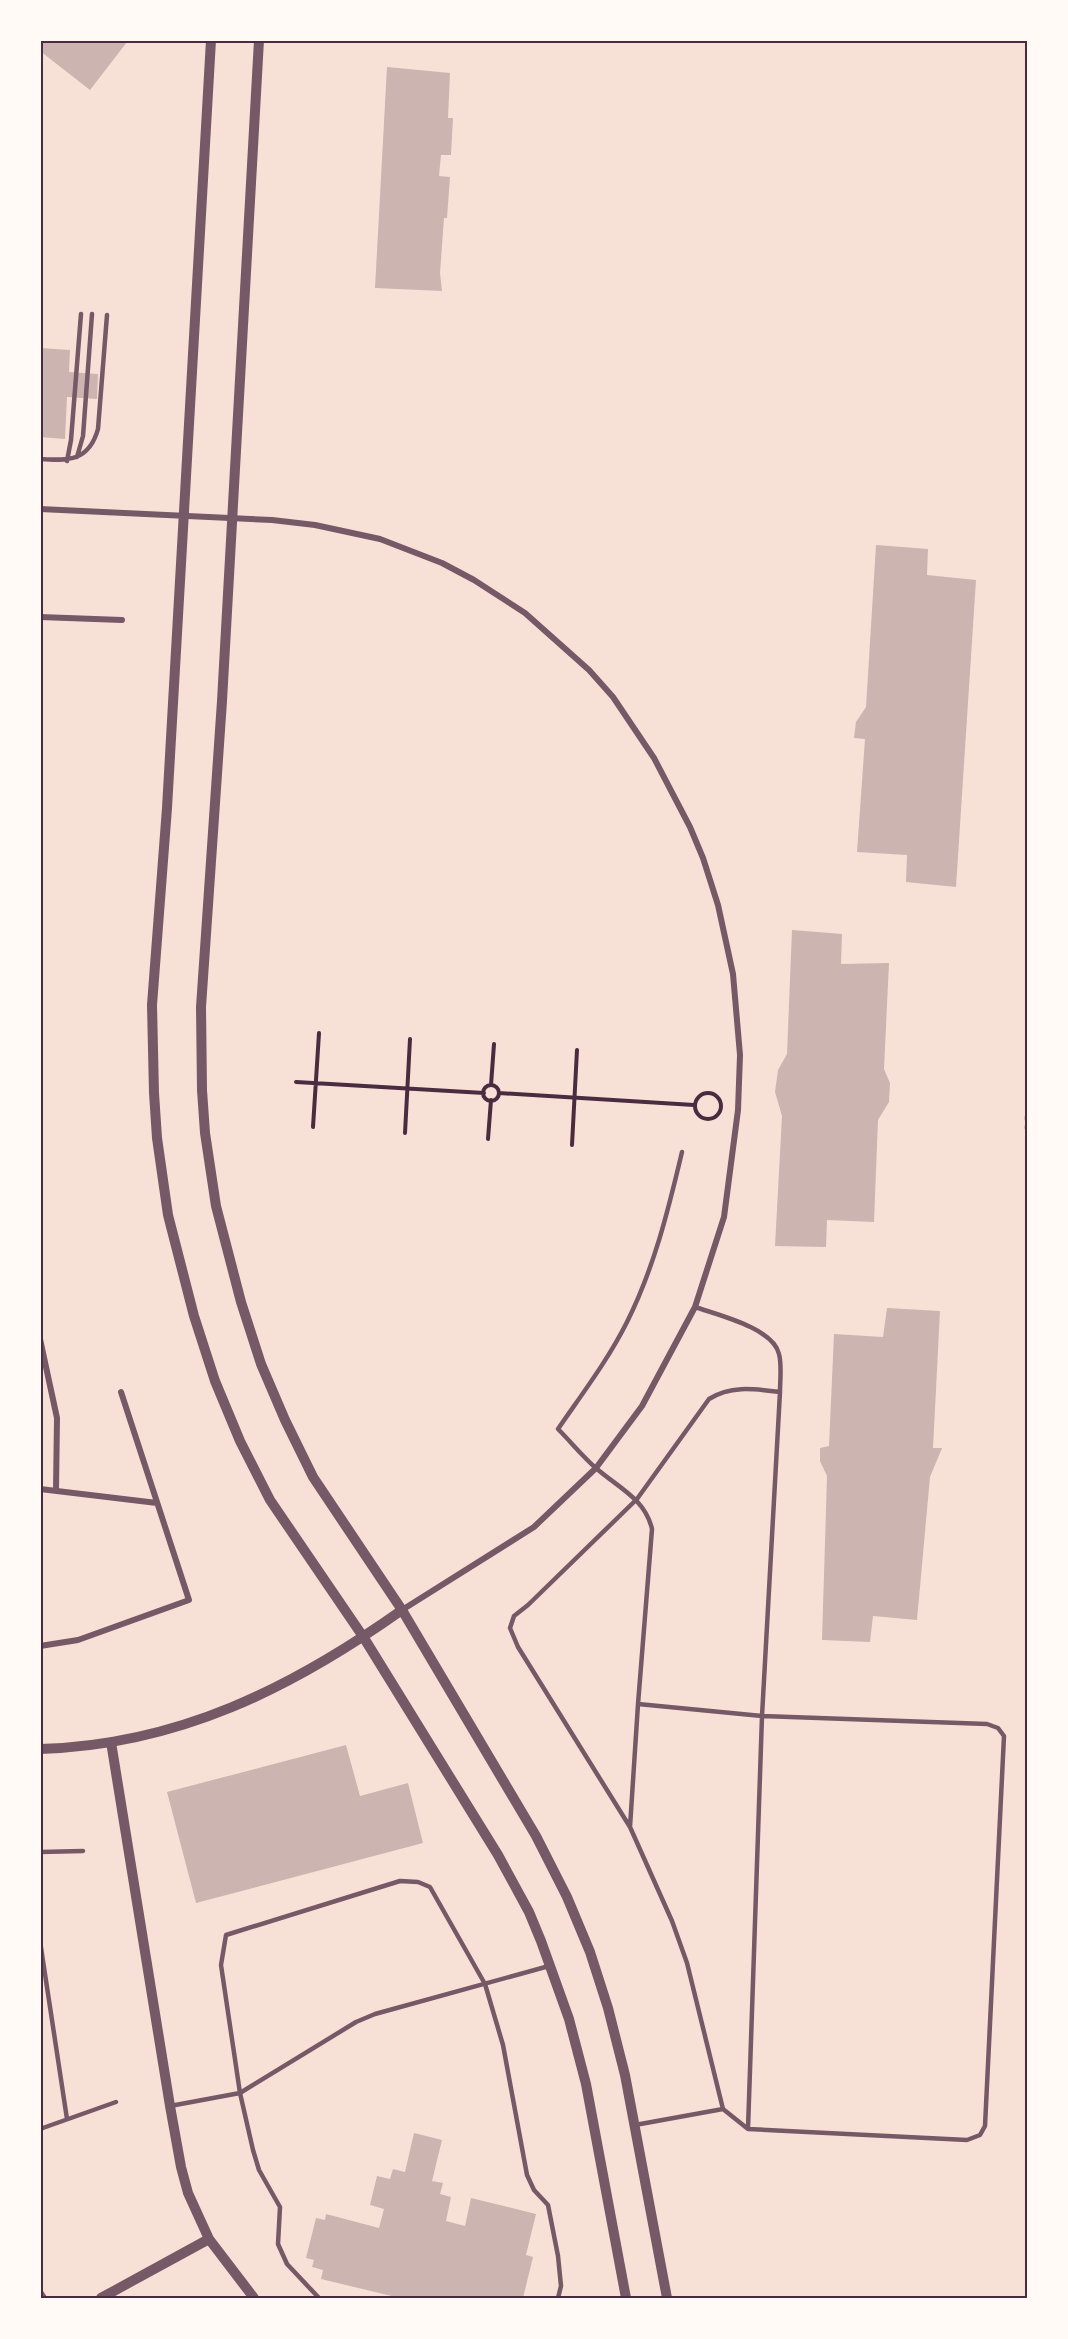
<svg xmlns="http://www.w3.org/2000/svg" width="1068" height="2339" viewBox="0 0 1068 2339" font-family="'Alegreya Sans',sans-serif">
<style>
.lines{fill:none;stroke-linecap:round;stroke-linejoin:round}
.stream{stroke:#dcb8b0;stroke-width:6}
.building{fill:#ccb4b1}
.path{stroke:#4a2c40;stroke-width:4}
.service{stroke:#755966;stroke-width:4.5}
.minor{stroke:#755966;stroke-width:6}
.tertiary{stroke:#755966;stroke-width:10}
.neatline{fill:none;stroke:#4a2c40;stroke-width:2}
</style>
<rect width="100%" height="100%" fill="#f7e1d7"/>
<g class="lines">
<path class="stream" d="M1027 1118H1028
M1027 1127H1028"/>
</g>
<path class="building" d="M40 40H125L127 42 90 90 40 51Z
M387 67 450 73 448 118H453L451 155H441L439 176 450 177 447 218H444L440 273 442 291 375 288Z
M40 348 70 350 69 372 98 374 97 399 67 397 65 439 40 437Z
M876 545 928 549 927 575 976 580 956 887 906 882 907 855 857 852 865 739 854 738 856 722 866 707Z
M792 930 842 934 841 964 889 963 884 1069 890 1083 889 1102 878 1120 874 1222 827 1220 826 1247 775 1246 782 1116 775 1092 778 1070 787 1054Z
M887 1308 940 1311 933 1448H942L930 1477 917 1620 873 1616 870 1642 822 1640 827 1476 820 1461V1448L829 1446 834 1334 883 1337Z
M346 1745 360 1796 408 1783 423 1843 196 1903 167 1792Z
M414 2133 442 2140 432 2181 443 2183 440 2194 451 2197 446 2221 465 2226 471 2198 536 2214 526 2255 533 2257 523 2298H400L321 2279 323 2270 312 2267 314 2260 306 2258 316 2218 325 2220 326 2214 379 2228 384 2209 370 2205 377 2176 390 2179 393 2169 405 2172Z"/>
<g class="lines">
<path class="path" d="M296 1082 484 1093
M491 1085 494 1044
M483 1093a8 8 0 1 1 16 0a8 8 0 1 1-16 0Z
M695 1106a13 13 0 1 1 26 0a13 13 0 1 1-26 0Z
M499 1093 694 1105
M313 1127 319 1033
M405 1133 410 1039
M488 1139 491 1100
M572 1145 577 1050"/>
<path class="service" d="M77 457 83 436 92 314
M40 459C69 461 89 461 98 429L107 315
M67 461 71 440 81 314
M695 1307C718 1315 773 1328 779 1354 782 1365 780 1380 780 1392
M638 1704 652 1529C645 1499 619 1488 597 1469 583 1457 571 1442 558 1429 582 1394 608 1360 627 1322 654 1268 668 1211 682 1152
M630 1827 638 1704 762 1716 748 2129
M40 1852 83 1851
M40 1941 67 2119
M170 2106 240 2093 356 2022 375 2014 549 1966
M635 2125 723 2109 687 1963 672 1921 630 1827 518 1647 510 1628 514 1616 528 1605 637 1499 709 1399C731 1385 755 1389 780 1392L762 1716 987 1724 998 1728 1004 1736 985 2126 980 2135 967 2140 748 2129 723 2109
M40 2129 116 2102
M319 2298 287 2264 278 2244 280 2207 259 2170 253 2150 240 2093 221 1965 226 1935 400 1881 418 1882 430 1887 485 1984 503 2045 527 2175 534 2190 548 2205 558 2256 561 2286 558 2298"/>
<path class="minor" d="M40 509 272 520 315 525 380 539 442 563 474 580 525 613 589 670 613 697 654 758 690 827 703 858 718 905 733 974 740 1055 738 1110 724 1217 695 1307 642 1406 596 1468 534 1527 402 1610
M40 617 122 620
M40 1339 57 1418 56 1490
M40 1489 157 1503
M40 1646 78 1640 189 1600 121 1392
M40 2292 44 2298"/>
<path class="tertiary" d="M211 40 167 808 152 1005 154 1093 157 1138 168 1215 194 1316 215 1381 240 1441 270 1500 364 1638 498 1855 529 1912 541 1941 569 2019 586 2084 626 2298
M259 40 222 701 201 1007 202 1090 205 1133 216 1206 241 1302 261 1364 285 1420 313 1477 402 1610 536 1836 567 1897 590 1952 608 2008 625 2075 667 2298
M111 1742 170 2106 181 2167 188 2193 209 2239 254 2298
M40 1749C178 1745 292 1688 402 1610
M101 2298 209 2239"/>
</g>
<rect width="1068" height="2339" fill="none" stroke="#fffaf5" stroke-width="84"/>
<rect x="42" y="42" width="984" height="2255" class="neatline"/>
</svg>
